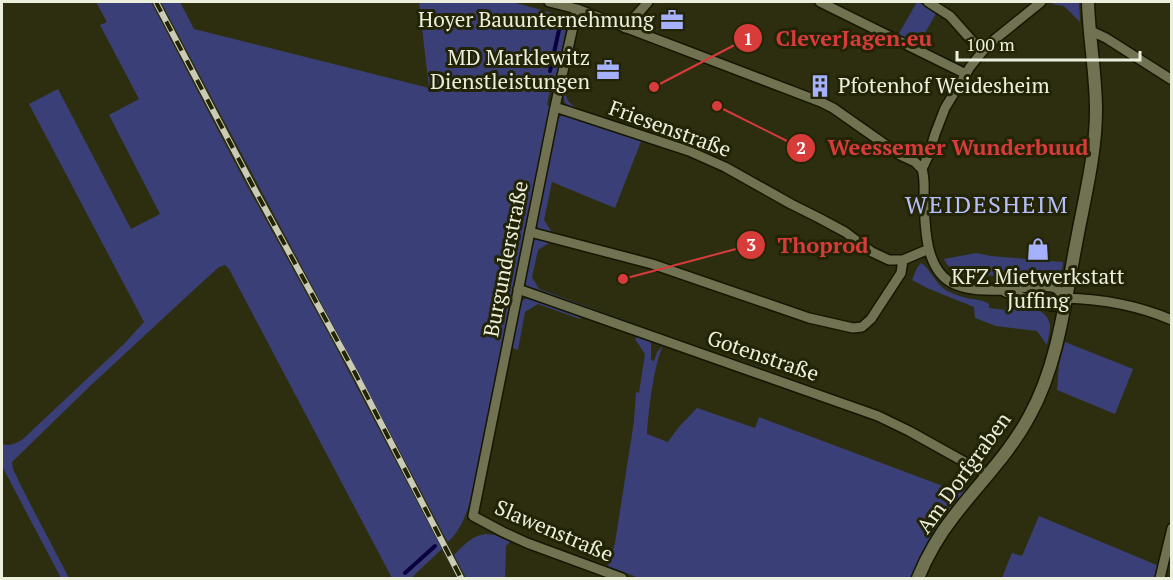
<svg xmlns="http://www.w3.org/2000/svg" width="1173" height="580" viewBox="0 0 1173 580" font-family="'PT Serif',serif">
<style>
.green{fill:#3a4077}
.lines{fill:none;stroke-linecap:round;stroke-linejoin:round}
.stream{stroke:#0b0040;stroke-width:4}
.minor-casing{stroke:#151600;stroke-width:12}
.tertiary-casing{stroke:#151600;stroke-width:15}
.minor{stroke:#707252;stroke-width:9}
.tertiary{stroke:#707252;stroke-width:12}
.rail-casing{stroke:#cacbb7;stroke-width:6}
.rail{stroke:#232406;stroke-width:4;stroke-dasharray:11;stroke-linecap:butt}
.labels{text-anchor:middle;stroke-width:6;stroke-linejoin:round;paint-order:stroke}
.poi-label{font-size:21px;fill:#edefdd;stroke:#232406;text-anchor:end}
.street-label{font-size:21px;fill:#edefdd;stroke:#232406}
.quarter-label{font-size:24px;letter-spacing:1.5px;fill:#b6c0f8;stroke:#232406}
.leader{fill:none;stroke:#d83c3a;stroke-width:2}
.callout-dot{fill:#d83c3a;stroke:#232406;stroke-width:2}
.mark-label{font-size:18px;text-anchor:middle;font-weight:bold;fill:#fff}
.callout-label{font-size:22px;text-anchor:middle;font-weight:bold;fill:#d83c3a;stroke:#232406;stroke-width:6;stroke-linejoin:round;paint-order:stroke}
</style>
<rect width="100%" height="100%" fill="#2d2e10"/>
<path class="green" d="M96 2H151L246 184 332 340 442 549 411 578H392L229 269 225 265 219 267 198 286 89 387 12 462 13 469 23 490 69 578H61L2 466V444C9 447 17 443 23 439L124 344 144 322 29 104 58 89 131 229 160 214 109 115 139 99 100 25 107 22Z
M161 2H180L194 29 429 88 419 2H512L567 17V24L559 66 550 91 547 105 551 107 476 482C469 504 465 526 448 542L447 541C353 361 256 182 161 2Z
M917 2 937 12 918 45 898 35Z
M1054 2H1079L1080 22 1064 6 1052 4Z
M567 80C566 88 564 95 569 102 578 112 596 115 608 119 640 130 674 140 706 150L704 152 606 121 570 108C560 100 564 91 567 80Z
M563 115H566L642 139 615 208 552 182 544 220 551 231V233L539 230 536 223 558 118Z
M535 239H539L549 241V243L538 250 532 277 539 289 640 326 639 328 527 286 524 281 532 241Z
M976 253 991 256 1063 262C1063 265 1062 270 1060 272 1054 283 1026 279 1015 279L1013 276V273L996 272 995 276 988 275 985 278C969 278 952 276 944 259Z
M921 263C931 269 934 283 947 291 953 294 960 296 966 298 974 300 983 299 989 304V308L1005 310 1006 306C1012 307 1015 305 1020 305 1032 305 1049 312 1050 326 1050 332 1048 339 1047 345L1037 331 996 326 975 318 974 307 927 288 912 280 917 268Z
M531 298 581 316 580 319 538 304 525 312 518 350 510 347 519 303 525 299Z
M637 337 647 339 651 343V360L654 361 657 352 663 346C654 363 648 414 647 434L668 442 678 428 697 408 755 428 759 417 959 492 962 487 967 491C945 519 925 546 911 578H639L608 566 615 543 634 421 636 392 639 393 645 354 635 339Z
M1065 342 1133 369 1115 414 1057 390 1059 365Z
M1039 516 1159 566 1157 578H1002L1012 553 1022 556Z
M486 534 495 535 510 542 506 546 505 578H466L454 555C463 546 472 535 486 534Z"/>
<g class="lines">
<path class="stream" d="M550 71 562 16
M405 573 435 546"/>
<g class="minor-casing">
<path id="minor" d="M549 2 577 9 821 102 833 108 900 155 915 162 922 169
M820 2 966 74
M928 2 950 16 982 52
M1041 2 994 40 982 52 970 67 945 108 935 134 929 154 922 169C925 178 924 187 924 197 925 223 924 266 950 282 967 292 995 291 1014 289 1026 287 1043 284 1055 288 1059 290 1062 294 1065 298
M577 9 555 107 473 516 503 532 527 543 622 578
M625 28 648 2
M1089 30 1106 38 1172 80
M555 107 689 151 725 167 791 204 819 218 845 232 872 252 889 260H903L929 249
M530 232 652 264 809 318 853 328 862 327 871 319 901 273 903 260
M518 289 878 416 909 431 988 475
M1005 292 1051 306H1056L1065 298C1102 299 1137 305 1172 320
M1160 578 1172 528"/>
</g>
<g class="tertiary-casing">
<path id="tertiary" d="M918 578C927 556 939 535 954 516 980 482 1010 453 1030 415 1058 364 1065 301 1076 244 1084 200 1096 155 1096 110 1096 74 1089 38 1088 2"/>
</g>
<use href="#minor" class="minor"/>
<use href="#tertiary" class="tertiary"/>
<g class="rail-casing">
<path id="rail" d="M156 2 256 192 355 373 461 578"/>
</g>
<use href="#rail" class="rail"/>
</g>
<defs>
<g id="office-bare" transform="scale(1.8)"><path d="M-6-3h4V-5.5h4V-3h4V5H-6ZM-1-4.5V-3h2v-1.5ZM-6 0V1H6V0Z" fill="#a5b1fc" stroke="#232406" stroke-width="2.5" paint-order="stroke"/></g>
<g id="building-bare" transform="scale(1.8)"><path d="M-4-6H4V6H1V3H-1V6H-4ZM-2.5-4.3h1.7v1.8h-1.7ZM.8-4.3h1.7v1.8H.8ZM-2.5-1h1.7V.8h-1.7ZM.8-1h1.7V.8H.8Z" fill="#a5b1fc" stroke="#232406" stroke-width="2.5" paint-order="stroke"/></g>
<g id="shop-bare" transform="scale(1.8)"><path d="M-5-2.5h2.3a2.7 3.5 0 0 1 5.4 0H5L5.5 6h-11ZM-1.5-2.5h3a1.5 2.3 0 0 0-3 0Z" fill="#a5b1fc" stroke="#232406" stroke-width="2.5" paint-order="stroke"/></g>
</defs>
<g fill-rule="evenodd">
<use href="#office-bare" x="672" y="20"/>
<use href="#office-bare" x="608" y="70"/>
<use href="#building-bare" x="820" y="86"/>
<use href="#shop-bare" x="1038" y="249"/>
</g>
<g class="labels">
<g class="poi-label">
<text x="654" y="27">Hoyer Bauunternehmung</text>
<text x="590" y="65">MD Marklewitz<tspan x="590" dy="24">Dienstleistungen</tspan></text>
<text x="838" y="93" text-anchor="start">Pfotenhof Weidesheim</text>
<text x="1038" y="284" text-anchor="middle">KFZ Mietwerkstatt<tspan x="1038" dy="24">Juffing</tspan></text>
</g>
<g class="street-label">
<text transform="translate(670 129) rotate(20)" y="7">Friesenstraße</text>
<text transform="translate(506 259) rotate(-79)" y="7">Burgunderstraße</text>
<text transform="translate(763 356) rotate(19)" y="7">Gotenstraße</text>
<text transform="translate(964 473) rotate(-54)" y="7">Am Dorfgraben</text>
<text transform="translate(554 531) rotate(23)" y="7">Slawenstraße</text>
</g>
<g class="quarter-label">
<text x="987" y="213">WEIDESHEIM</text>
</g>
</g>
<path class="leader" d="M654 87L748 38M717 106L801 148M623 279L751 245"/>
<g class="callout-dot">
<circle cx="654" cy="87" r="6"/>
<circle cx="717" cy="106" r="6"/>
<circle cx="623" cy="279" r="6"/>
<circle cx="748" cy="38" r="15"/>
<circle cx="801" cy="148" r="15"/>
<circle cx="751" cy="245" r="15"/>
</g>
<g class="mark-label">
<text x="748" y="45">1</text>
<text x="801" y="154">2</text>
<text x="751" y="251">3</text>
</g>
<g class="callout-label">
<text x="854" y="46">CleverJagen.eu</text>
<text x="958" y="155">Weessemer Wunderbuud</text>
<text x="823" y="253">Thoprod</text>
</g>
<rect width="1173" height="580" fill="none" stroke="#edefdd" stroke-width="6"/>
<path d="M957 51v9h183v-9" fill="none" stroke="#edefdd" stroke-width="3"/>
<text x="966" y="51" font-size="18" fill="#edefdd" stroke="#232406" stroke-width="4.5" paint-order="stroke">100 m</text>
</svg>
